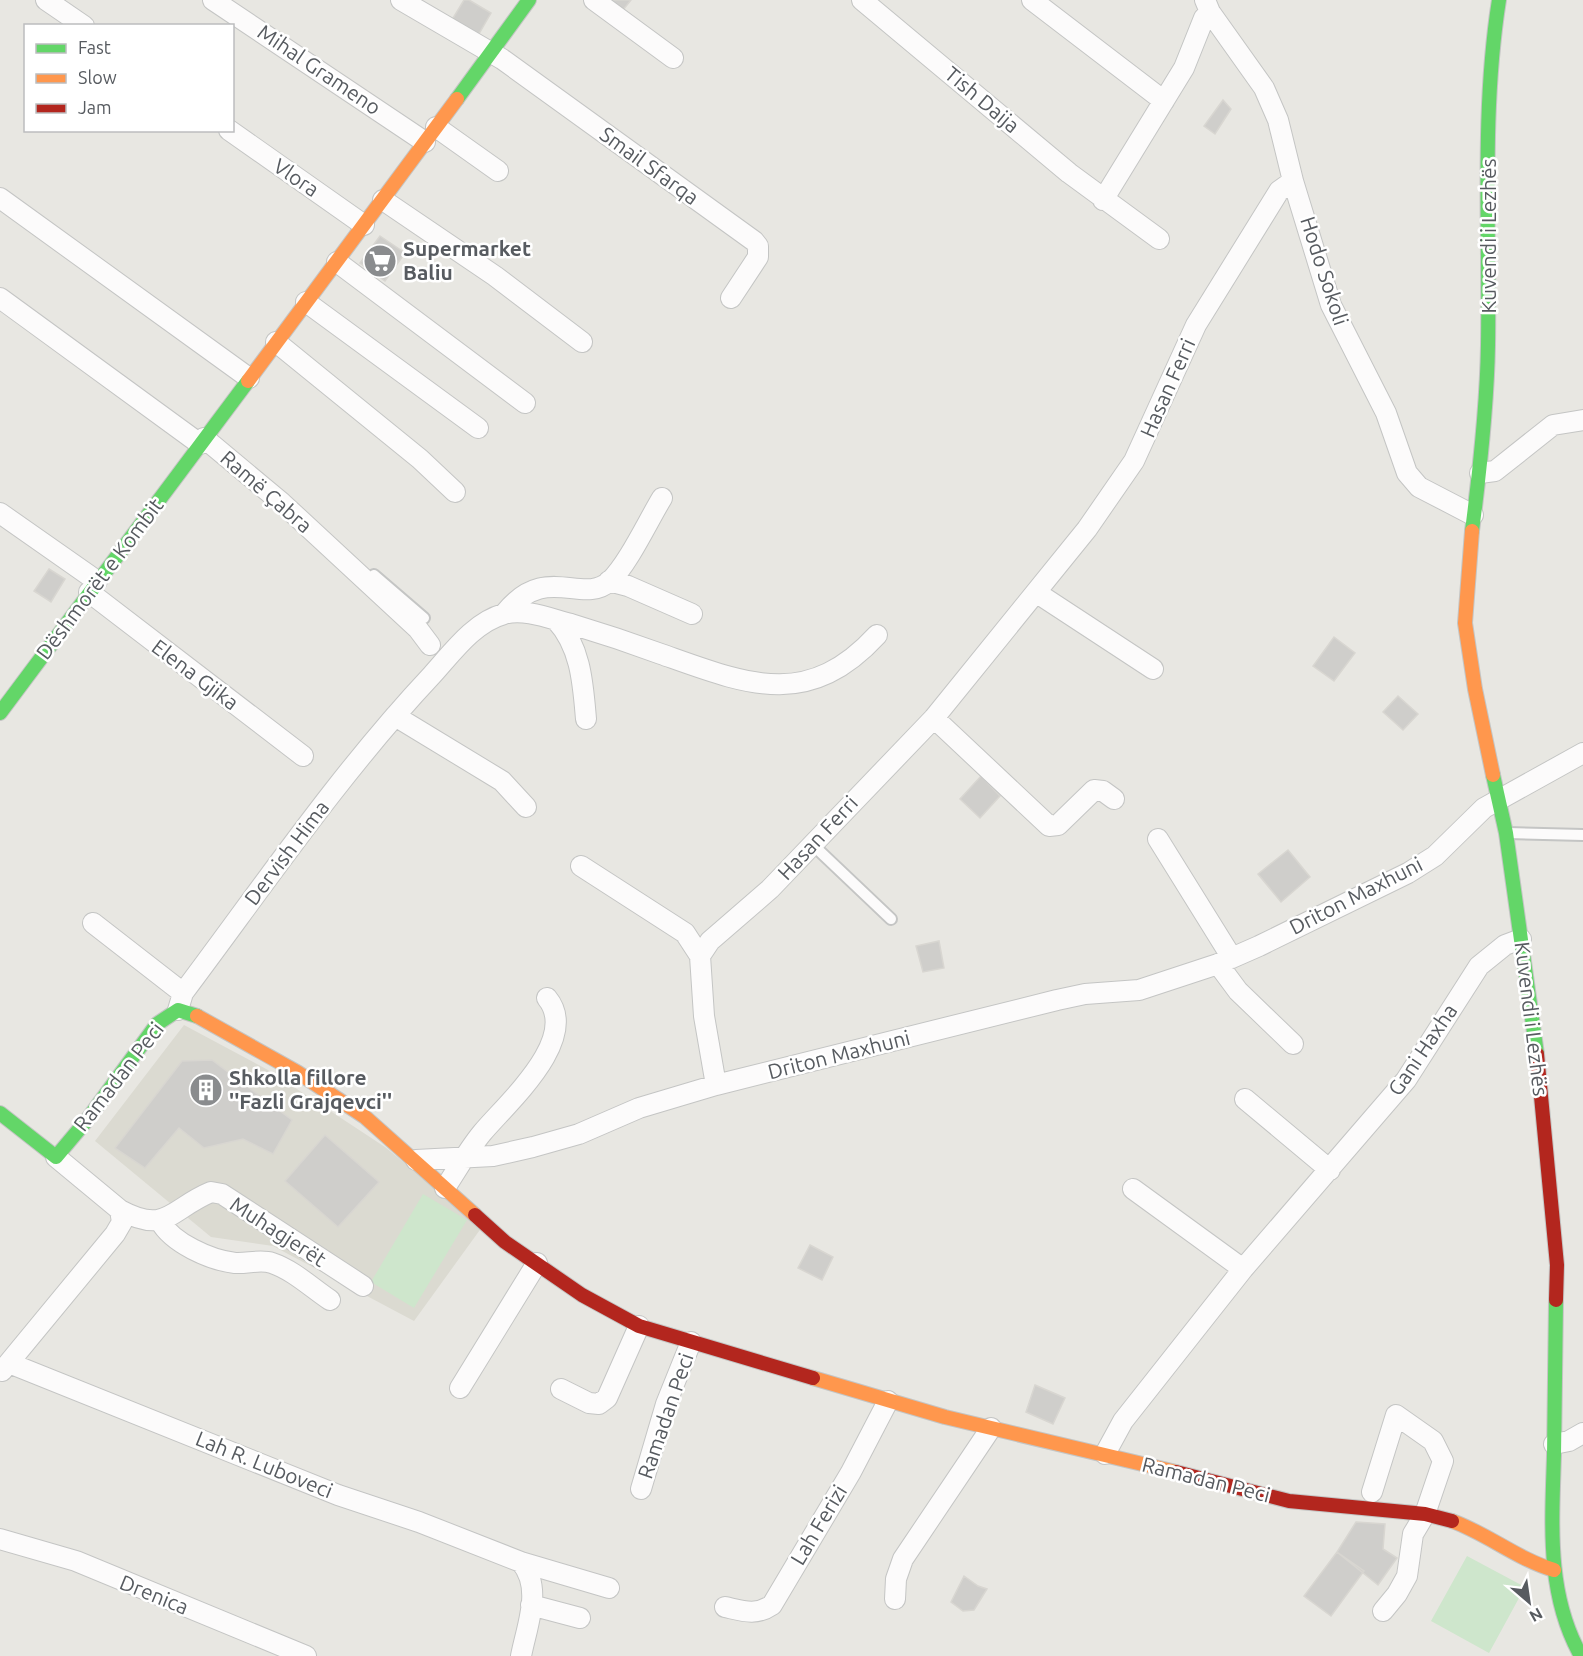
<svg xmlns="http://www.w3.org/2000/svg" width="1583" height="1656" viewBox="0 0 1583 1656" font-family="Ubuntu,sans-serif">
<style>
.education{fill:#dbdad1}
.green{fill:#cee6cc}
.building{fill:#cfcecb;stroke:#d8d6d1;stroke-width:1.5}
.lines{fill:none;stroke-linecap:round;stroke-linejoin:round}
.lane-casing{stroke:#c4c5c4;stroke-width:14}
.street-casing{stroke:#c4c5c4;stroke-width:22}
.fast-casing{stroke:#c4c5c4;stroke-width:16}
.slow-casing{stroke:#c4c5c4;stroke-width:16}
.jam-casing{stroke:#c4c5c4;stroke-width:16}
.lane{stroke:#fcfbfb;stroke-width:10}
.street{stroke:#fcfbfb;stroke-width:20}
.fast{stroke:#63d668;stroke-width:14}
.slow{stroke:#ff974d;stroke-width:14}
.jam{stroke:#b3261e;stroke-width:14}
.labels{text-anchor:middle;stroke-width:5;stroke-linejoin:round;paint-order:stroke}
.street-label{font-size:21px;fill:#575b60;stroke:#fff}
.poi-label{font-size:21px;font-weight:bold;fill:#575b60;stroke:#fff;text-anchor:start}
</style>
<rect width="100%" height="100%" fill="#e8e7e2"/>
<path class="education" d="M184 1025 268 1070 385 1147 482 1227 414 1321 273 1246 211 1237 95 1141Z"/>
<path class="green" d="M423 1194 467 1220 414 1308 371 1282Z
M1467 1556 1525 1587 1489 1653 1431 1621Z"/>
<path class="building" d="M464 0H469L491 13 476 39 450 23Z
M610 0H631L623 10Z
M1223 100 1231 109 1215 134 1204 126Z
M380 236 405 253 385 281 360 263Z
M49 569 65 579 51 602 34 591Z
M1334 637 1355 653 1334 681 1313 666Z
M1398 696 1418 714 1403 730 1383 712Z
M981 776 1000 796 980 818 960 799Z
M1288 850 1310 877 1281 902 1258 874Z
M939 941 944 968 923 972 916 946Z
M212 1060 292 1120 273 1154 243 1139 204 1148 179 1128 145 1168 115 1148 182 1061Z
M325 1135 379 1182 338 1227 285 1181Z
M810 1245 833 1257 822 1280 798 1268Z
M1035 1385 1065 1398 1053 1424 1026 1412Z
M1356 1522 1385 1524 1383 1549 1397 1558 1378 1585 1337 1552Z
M1337 1552 1364 1571 1331 1616 1304 1596Z
M964 1576 978 1586 987 1589 974 1610 963 1611 951 1602Z"/>
<g class="lines">
<g class="lane-casing">
<path id="lane" d="M374 575 424 618
M1508 833 1583 835
M812 844 891 919"/>
</g>
<g class="street-casing">
<path id="street" d="M46 0 84 26
M213 0 425 142
M401 0 502 59 754 241 758 246V257L731 298
M594 0 673 58
M862 0 1069 173 1159 239
M1032 0 1164 101
M1205 0 1210 12 1264 88 1278 120 1293 181 1331 305 1386 413 1407 473 1419 487 1473 515
M436 127 498 171
M229 130 364 225
M0 198 249 378
M383 200 495 276 582 342
M1103 200 1184 68 1204 18 1210 12
M337 262 525 403
M0 298 200 444
M306 302 478 428
M276 342 420 459 455 492
M204 438 282 503 418 629 430 645
M1480 473 1495 471 1553 425 1583 420
M0 513 97 581
M609 581 628 586 692 614
M89 592 303 756
M1037 593 1153 669
M505 613C546 562 582 606 610 581 628 564 648 521 662 498
M556 620C581 647 583 684 586 719
M395 716 502 781 526 807
M934 718 1049 826 1058 825 1094 790 1103 791 1114 799
M1158 839 1232 958
M581 866 685 933 700 956
M93 923 183 993
M1218 964 1238 991 1293 1044
M178 1010 183 993C264 885 340 773 432 675 452 653 474 622 504 614 524 608 551 619 571 624 601 633 631 643 661 654 746 684 807 711 877 635
M716 1085 704 1016 700 956 710 941 770 889 934 718 1087 529 1134 461 1196 325 1279 191 1293 181
M1245 1099 1330 1170
M416 1160 493 1156 533 1147 579 1134 639 1108 716 1085 1057 1000 1085 994 1139 990 1218 964 1259 946 1408 873 1435 856 1484 808 1583 753
M445 1188C457 1170 468 1150 482 1133 507 1103 581 1039 547 998
M1133 1189 1243 1269
M120 1210C167 1235 170 1209 211 1192L222 1194 363 1286
M160 1221C172 1243 210 1260 235 1263 247 1264 260 1259 272 1263 293 1270 312 1288 330 1300
M9 1363 338 1495 419 1522 521 1562C543 1588 527 1625 521 1656
M2 1371 115 1234 122 1222 120 1210 56 1157
M460 1388 537 1263
M561 1389 589 1403 599 1404 607 1398 639 1326
M1554 1444 1569 1441 1583 1433
M1105 1454 1123 1421 1243 1269 1406 1080 1479 966 1505 945 1521 939
M641 1489 666 1404 691 1342
M1372 1492 1396 1415 1433 1441 1443 1461 1425 1514 1413 1534 1407 1576 1397 1594 1383 1611
M0 1539 76 1561 306 1656
M521 1562 609 1588
M895 1599 896 1579 903 1559 991 1428
M531 1605 580 1618
M725 1607C743 1611 756 1616 772 1605L851 1472 888 1401"/>
</g>
<g class="fast-casing">
<path id="fast" d="M457 99 529 0
M1472 531C1480 469 1487 408 1488 345 1490 230 1481 114 1499 0
M0 713 248 381
M1493 775 1506 833 1537 1054
M0 1113 56 1157 87 1120 157 1024 178 1010 197 1016
M1556 1300C1555 1352 1555 1404 1554 1455 1552 1524 1546 1594 1581 1656"/>
</g>
<g class="slow-casing">
<path id="slow" d="M248 381 457 99
M1472 531 1465 623 1475 689 1493 775
M197 1016 297 1072 365 1117 475 1215
M813 1378 945 1417 1176 1472
M1452 1521C1488 1534 1517 1559 1554 1570"/>
</g>
<g class="jam-casing">
<path id="jam" d="M1537 1054 1557 1265 1556 1300
M475 1215 505 1242 582 1295 639 1326 813 1378
M1176 1472 1289 1501 1425 1514 1452 1521"/>
</g>
<use href="#lane" class="lane"/>
<use href="#street" class="street"/>
<use href="#fast" class="fast"/>
<use href="#slow" class="slow"/>
<use href="#jam" class="jam"/>
</g>
<defs>
<g id="supermarket-disc" transform="scale(1.725)"><circle r="9.5" fill="#8a8c8e" stroke="#fff"/><path d="M-6-5.5h2.5l.6 2H6L4.5 2H-2.5L-4.4-4H-6ZM-1.5 3.2a1.3 1.3 0 1 0 .1 0ZM3 3.2a1.3 1.3 0 1 0 .1 0Z" fill="#fff"/></g>
<g id="building-disc" transform="scale(1.725)"><circle r="9.5" fill="#8a8c8e" stroke="#fff"/><path d="M-4-6H4V6H1V3H-1V6H-4ZM-2.5-4.3h1.7v1.8h-1.7ZM.8-4.3h1.7v1.8H.8ZM-2.5-1h1.7V.8h-1.7ZM.8-1h1.7V.8H.8Z" fill="#fff"/></g>
</defs>
<g fill-rule="evenodd">
<use href="#supermarket-disc" x="380" y="261"/>
<use href="#building-disc" x="206" y="1090"/>
</g>
<g class="labels">
<g class="street-label">
<text transform="translate(319 70) rotate(34)" y="7">Mihal Grameno</text>
<text transform="translate(982 100) rotate(40)" y="7">Tish Daija</text>
<text transform="translate(649 166) rotate(36)" y="7">Smail Sfarqa</text>
<text transform="translate(296 178) rotate(34)" y="7">Vlora</text>
<text transform="translate(1489 236) rotate(-90)" y="7">Kuvendi i Lezhës</text>
<text transform="translate(1324 271) rotate(72)" y="7">Hodo Sokoli</text>
<text transform="translate(1168 388) rotate(-66)" y="7">Hasan Ferri</text>
<text transform="translate(266 492) rotate(41)" y="7">Ramë Çabra</text>
<text transform="translate(100 579) rotate(-53)" y="7">Dëshmorët e Kombit</text>
<text transform="translate(195 675) rotate(37)" y="7">Elena Gjika</text>
<text transform="translate(818 838) rotate(-47)" y="7">Hasan Ferri</text>
<text transform="translate(287 853) rotate(-53)" y="7">Dervish Hima</text>
<text transform="translate(1356 896) rotate(-27)" y="7">Driton Maxhuni</text>
<text transform="translate(1531 1019) rotate(83)" y="7">Kuvendi i Lezhës</text>
<text transform="translate(1423 1050) rotate(-56)" y="7">Gani Haxha</text>
<text transform="translate(839 1055) rotate(-14)" y="7">Driton Maxhuni</text>
<text transform="translate(119 1077) rotate(-52)" y="7">Ramadan Peci</text>
<text transform="translate(278 1232) rotate(33)" y="7">Muhagjerët</text>
<text transform="translate(666 1416) rotate(-71)" y="7">Ramadan Peci</text>
<text transform="translate(264 1465) rotate(22)" y="7">Lah R. Luboveci</text>
<text transform="translate(1206 1480) rotate(14)" y="7">Ramadan Peci</text>
<text transform="translate(819 1525) rotate(-59)" y="7">Lah Ferizi</text>
<text transform="translate(154 1595) rotate(22)" y="7">Drenica</text>
</g>
<g class="poi-label">
<text x="403" y="256">Supermarket<tspan x="403" dy="24">Baliu</tspan></text>
<text x="229" y="1085">Shkolla fillore<tspan x="229" dy="24">''Fazli Grajqevci''</tspan></text>
</g>
</g>
<rect x="24" y="24" width="210" height="108" fill="#ffffff" stroke="#bcbdbf" stroke-width="1.5"/>
<rect x="36" y="44" width="30" height="9" fill="#63d668" stroke="#bcbdbf" stroke-width="1.5"/>
<text x="78" y="54" font-size="18" fill="#575b60">Fast</text>
<rect x="36" y="74" width="30" height="9" fill="#ff974d" stroke="#bcbdbf" stroke-width="1.5"/>
<text x="78" y="84" font-size="18" fill="#575b60">Slow</text>
<rect x="36" y="104" width="30" height="9" fill="#b3261e" stroke="#bcbdbf" stroke-width="1.5"/>
<text x="78" y="114" font-size="18" fill="#575b60">Jam</text>
<g transform="translate(1529 1602) rotate(151)" stroke="#ffffff" stroke-width="4.5" paint-order="stroke">
<path d="M0-4.5L10 22L0 15L-10 22Z" fill="#575b60"/>
<text y="-9" font-size="16" font-weight="bold" text-anchor="middle" fill="#575b60">N</text>
</g>
</svg>
